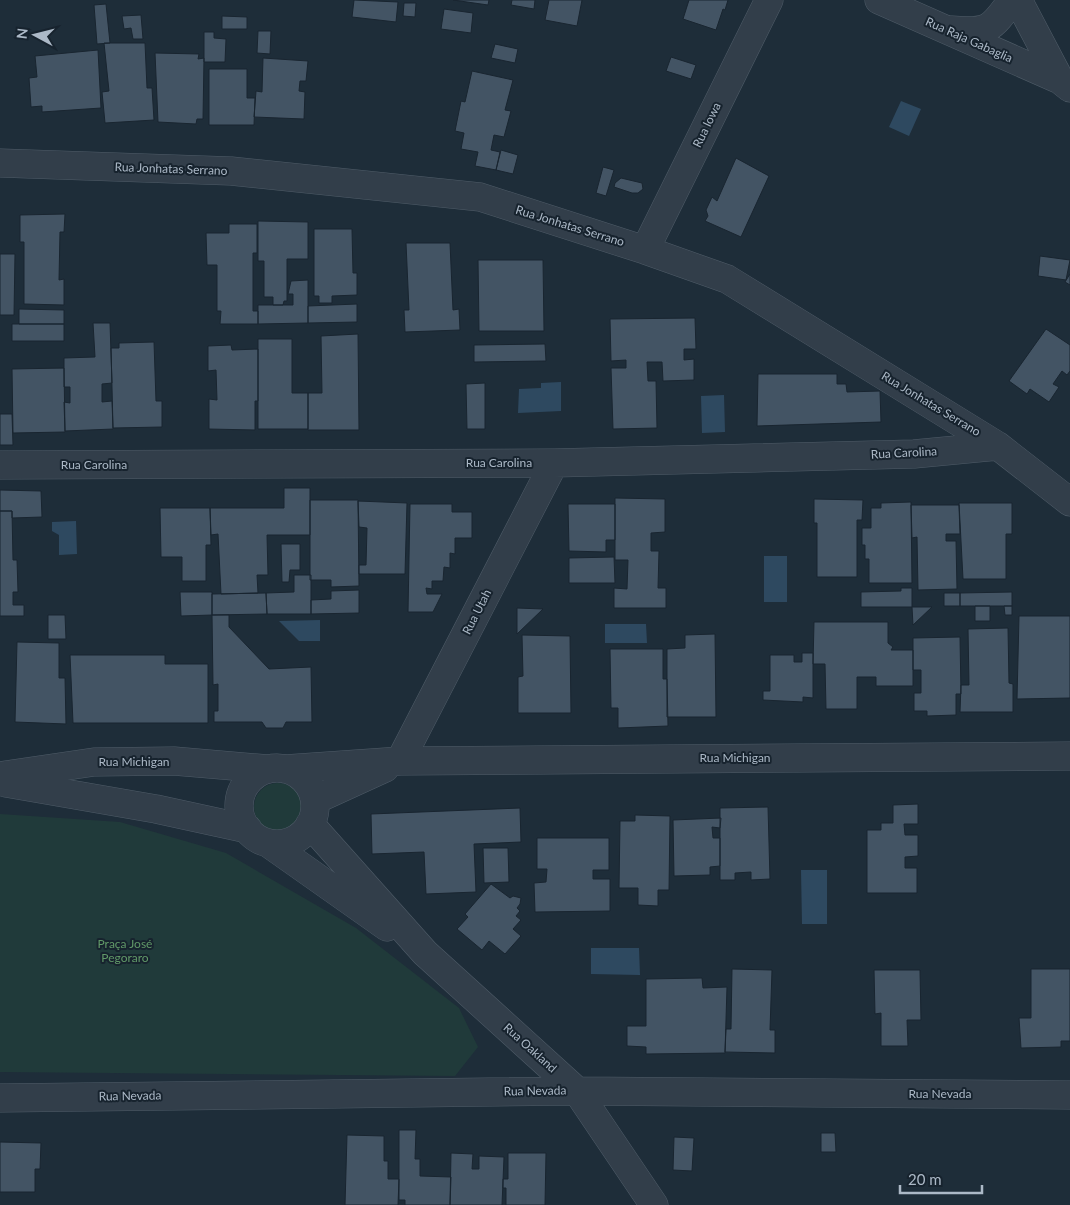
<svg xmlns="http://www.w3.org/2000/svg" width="1070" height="1205" viewBox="0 0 1070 1205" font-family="Lato,sans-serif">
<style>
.green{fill:#203a3a}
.water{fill:#2e4960}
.building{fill:#435464;stroke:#192530}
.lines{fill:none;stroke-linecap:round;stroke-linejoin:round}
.minor-casing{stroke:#4f5c68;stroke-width:29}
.minor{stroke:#323e4a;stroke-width:28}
.labels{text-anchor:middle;stroke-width:4;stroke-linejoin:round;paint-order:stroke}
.street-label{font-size:12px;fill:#acb9c7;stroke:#17232e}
.park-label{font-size:12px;fill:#619968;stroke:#17232e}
</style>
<rect width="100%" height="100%" fill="#1e2d39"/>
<path class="green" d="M254 807a24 24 0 1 1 48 0a24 24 0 1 1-48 0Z
M0 814 120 822 226 853 356 928 459 1008 478 1047 455 1076 0 1072Z"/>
<path class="water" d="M901 101 921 109 909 136 889 127Z
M561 382V411L518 413 519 389 541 388V383Z
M724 395 725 432 702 433 701 396Z
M76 521 77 554 59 555V535L52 531V522Z
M764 556H787V602H764Z
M320 620V641H299L279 621Z
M605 624H646L647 643H605Z
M801 870H827V924H802Z
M591 948H639L640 975 591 974Z"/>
<path class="building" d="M354 0 398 2 396 22 352 17Z
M453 0H489L488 5Z
M512 0H535L534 9 511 5Z
M549 0H582L577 26 545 20Z
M689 0H728L725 10 723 9 716 30 683 19Z
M404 3H416L415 17 403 16Z
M106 4 110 43 97 44 94 5Z
M444 9 473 13 471 33 441 29Z
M141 15 143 39H133L131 28 124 29 122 16Z
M222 16 247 17V29H222Z
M258 31H271L270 54 257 53Z
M204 32H214V38L226 39 225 62H204Z
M104 43H145L147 88H152L154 120 105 123 102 92 109 91Z
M495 44 518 49 515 63 491 58Z
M98 50 101 108 42 112V106L31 107 29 78 37 77 35 56Z
M155 53 199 54 198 59 204 58 203 119H197L196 124 158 122Z
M671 57 696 65 691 79 666 71Z
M263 58 308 61 306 81H300L299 91 305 92 304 119 254 117 256 91 262 92Z
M209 69H247V98H255L254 125H209Z
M472 71 513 80 505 110 511 111 504 137 494 135 491 150 500 152 496 170 475 166 478 152 461 149 464 133 455 131 461 101 465 102Z
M501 150 518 155 513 174 496 170Z
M736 158 769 176 741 237 705 221 708 216 706 210 712 197 717 201Z
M603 167 614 170 606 196 596 193Z
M621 178 642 183 643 189 638 193H632L614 187 615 183Z
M65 214 64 232H60L59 280 64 279V305L24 304V242H20V215Z
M258 221 308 222V259H287V301H284L283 305H273V297H264V261H258Z
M229 224H257V253H253V311H258V324H220L221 311H217V265H207L206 233H229Z
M314 229H352L353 273H357V295L332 296V303H319V296H314Z
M406 243H450L453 310 459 309 460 330 405 332 404 310H409Z
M0 254H15L14 315H0Z
M1040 256 1070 260 1066 280 1038 276Z
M478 260H543L544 331H479Z
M1070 274V285L1065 282Z
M308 280V323L258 324V305H293V294H288L291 281Z
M357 304V322L308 323V306Z
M19 309 64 310V324H19Z
M695 318 696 349H684V360L694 359V380L663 381 662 362H647L648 381H656L657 428 613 429 611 368H626V360L611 361 610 319Z
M93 323H110L112 383 102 384V402L112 401 113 429 65 431 64 402 70 403V387H64V358L95 357Z
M12 324H64V341H12Z
M1046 329 1070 345V371L1067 375 1062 371 1053 384 1059 387 1049 402 1030 389 1027 394 1009 381Z
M358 334 359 430H308V393H322L321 336Z
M258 339H292V393H308V429H258Z
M154 342 156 401H162V427L113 428 111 348H119V343Z
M545 344 546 361 474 362V345Z
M231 345 232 350 258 349V401H255V430L209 429V399L217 400 216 370 208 371V346Z
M64 368 65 432 13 433 12 369Z
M758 374H837V384H846L847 392 880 391 881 422 757 426Z
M485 383V429H467L466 384Z
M0 414H12L13 445H0Z
M284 488H310V535H267L268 575H257L258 593 221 594 218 534 211 535 210 508H284Z
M0 490 41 491 42 517 12 518V511H0Z
M615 498 665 499V532L651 533V551H659L658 588H666V608H614V588L627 589 628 560H615Z
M814 499 863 500 862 520H857V577H817V523H814Z
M310 500H358L359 586 331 587V580H310Z
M358 501 407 503 405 574H359V565H366L367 528 359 527Z
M911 502 912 583H869V559H865V545H862V528H871V508H881V503Z
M959 503H1012V534H1006V579H963Z
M410 504H452V512H472V538H455V554L450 553V568L444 567 443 581H432V589L426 588 427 594H442L433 612H408Z
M568 504H615V540H606V552L569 551Z
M911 505H959L960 534H946V541H956L957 589 918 590 917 537 912 538Z
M160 508H210L211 545H206V581H182V557H161Z
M0 511H12L13 560H17L18 592H13V605H24V616H0Z
M281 544H300V570H290L289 582H282Z
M614 557 615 583H569V558Z
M294 575H311V614H267L266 593 294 592Z
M901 588H912V607H861V592L901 591Z
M359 590V613L311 614V600L331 599V591Z
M180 592H212V615L181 616Z
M1012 592V606H960V593Z
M266 593 267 614 212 615V594Z
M944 593H960V606H944Z
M975 606H990V621H975Z
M1004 606H1012V615H1005Z
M912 607H932L913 625Z
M517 608 543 609 517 634Z
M48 615H65L66 639H48Z
M212 615H229V627L269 669 311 667 312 722H286L283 728H266L262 722H214V711H218V684L213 685Z
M1019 616H1070V698L1017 699Z
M814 622H888V643L893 647 891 650H913V686H876V677H857V709H826L825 664H813Z
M1008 628 1009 683 1013 684V712H960L961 685H969L968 629Z
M715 634 716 717H667V649L685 648V635Z
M522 635 570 636 571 713H518V677L523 676Z
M960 637 961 694H956V715L927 716V711H914V693H921V670H913V638Z
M17 642 59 643V678H65L66 724 15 722Z
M610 649H663V679H667L668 726 618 728V708H611Z
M802 653H813V698L803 697V702L763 700V691H770V655H794V662H802Z
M70 655H165V664H208V723H73Z
M918 804V824H904L905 835H918V856L905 857V868H917V893H867V830H881V823H893V805Z
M768 807 770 879 751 880V872L735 873V880H720V808Z
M520 808 521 842 474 844 476 892 426 894 424 852 372 854 371 814Z
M635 815 670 816 669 890H658V906L638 905V888H619L620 821H635Z
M721 818 720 828 712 827 713 838H720V866L710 867V875L674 876 673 820Z
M537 838H609V870H593V879H610V911L535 912 534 883 546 882 547 869H537Z
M483 848H508L509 882 484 883Z
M491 884 510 898 513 896 521 898 520 904 517 908 520 911 516 916 521 920 513 929 521 936 505 954 489 941 482 950 457 929 468 917 465 914Z
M732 969 772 970 770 1030H775V1053L725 1052 726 1029H731Z
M1031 969H1070V1041H1061V1047L1021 1048 1019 1018H1031Z
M874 970H920L921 1020H907L908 1046H881V1013L875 1014Z
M702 978 703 988 727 987 725 1053 646 1054V1047L627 1046V1026H646V979Z
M399 1130H416L415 1159H420V1176L451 1177 450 1205H405V1200H399Z
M821 1133H835L836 1152H821Z
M347 1135 384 1136V1161H388V1179H399L398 1205H345Z
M674 1137 694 1138 692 1171 673 1170Z
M0 1142 41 1143 40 1169H35V1192H0Z
M451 1153 473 1154 472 1169H479V1156L504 1157 502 1205H450Z
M508 1153H546L545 1205H506V1188H503V1179H508Z"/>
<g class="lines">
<g class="minor-casing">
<path id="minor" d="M879 0 1060 80 1070 88
M1018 0 1060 80
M951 30C988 33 991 30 1012 0
M0 163 231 171 480 197 645 250 727 279 998 446 1070 502
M645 250 769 0
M0 465 554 463 914 454 998 446
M400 761 554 463
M239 806a38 38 0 1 1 76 0a38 38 0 1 1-76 0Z
M285 769 400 761 1070 756
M0 776 94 762 174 761 268 769
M6 783 156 809 248 829
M315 800 385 768
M310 824 425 953 577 1091 654 1205
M268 843 387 927
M0 1098 577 1091 1070 1095"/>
</g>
<use href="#minor" class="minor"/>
</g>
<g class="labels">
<g class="street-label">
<text transform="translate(969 40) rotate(24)" y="4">Rua Raja Gabaglia</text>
<text transform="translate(707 125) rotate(-64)" y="4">Rua Iowa</text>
<text transform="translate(171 169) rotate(2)" y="4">Rua Jonhatas Serrano</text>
<text transform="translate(570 226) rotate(17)" y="4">Rua Jonhatas Serrano</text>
<text transform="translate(931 404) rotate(31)" y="4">Rua Jonhatas Serrano</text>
<text transform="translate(904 453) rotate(-3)" y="4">Rua Carolina</text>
<text x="499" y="467">Rua Carolina</text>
<text x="94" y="469">Rua Carolina</text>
<text transform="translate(477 612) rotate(-63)" y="4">Rua Utah</text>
<text x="735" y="762">Rua Michigan</text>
<text x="134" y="766">Rua Michigan</text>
<text transform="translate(530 1048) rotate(42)" y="4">Rua Oakland</text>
<text transform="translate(535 1091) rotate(-1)" y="4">Rua Nevada</text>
<text x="940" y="1098">Rua Nevada</text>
<text transform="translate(130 1096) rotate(-1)" y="4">Rua Nevada</text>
</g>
<g class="park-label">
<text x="125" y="948">Praça José<tspan x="125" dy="14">Pegoraro</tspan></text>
</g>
</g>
<g transform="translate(35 35) rotate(277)" stroke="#17232e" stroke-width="4" paint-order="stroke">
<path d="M0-4L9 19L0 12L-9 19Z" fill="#acb9c7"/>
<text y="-8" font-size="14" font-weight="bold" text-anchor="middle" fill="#acb9c7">N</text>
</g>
<path d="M900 1185v8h82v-8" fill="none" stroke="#acb9c7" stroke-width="2.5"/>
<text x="908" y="1185" font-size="15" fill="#acb9c7" stroke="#17232e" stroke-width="4" paint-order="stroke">20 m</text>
</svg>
